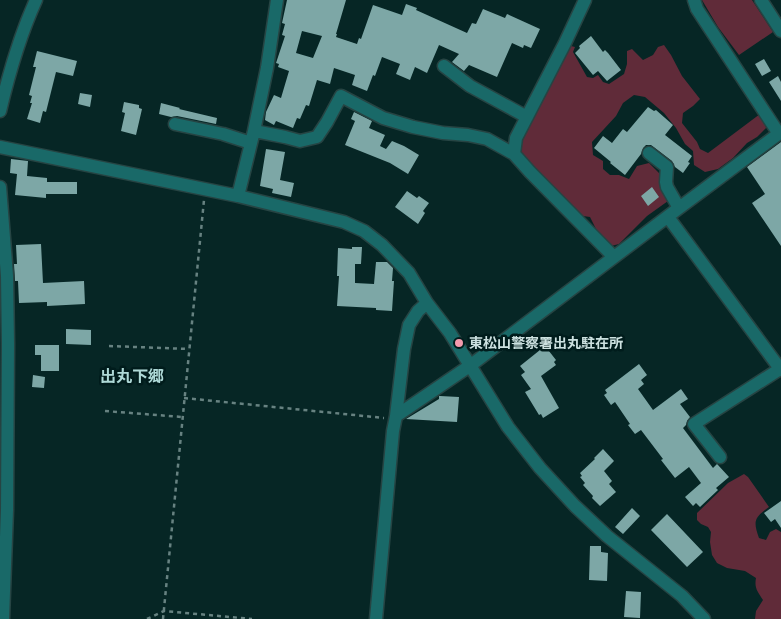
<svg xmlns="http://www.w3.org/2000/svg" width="781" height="619" viewBox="0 0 781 619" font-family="'Fira Sans','Noto Sans JP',sans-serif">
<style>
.green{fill:#602b39}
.building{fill:#7da7a6;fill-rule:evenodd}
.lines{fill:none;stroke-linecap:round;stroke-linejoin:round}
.minor-casing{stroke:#264443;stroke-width:15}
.path{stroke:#678281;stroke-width:2.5;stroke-dasharray:4 4;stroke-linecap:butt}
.minor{stroke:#196968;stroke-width:12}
.poi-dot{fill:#f29aad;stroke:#001c1c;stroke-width:2}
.labels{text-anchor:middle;stroke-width:5;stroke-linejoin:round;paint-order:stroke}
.poi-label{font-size:14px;font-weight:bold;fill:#cce1e0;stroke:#001c1c;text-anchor:start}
.quarter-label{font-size:16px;font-weight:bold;fill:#aed9d7;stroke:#001c1c}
</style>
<rect width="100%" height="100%" fill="#062625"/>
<path class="green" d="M702 0H752L773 32 739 55 718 27Z
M664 45 671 55 682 76 700 99 693 106 683 113 682 123 697 142 700 149 708 153 760 114 764 117 766 128 757 137 747 143 733 158 718 169 705 172 694 165 693 151 685 144 676 128 664 113 645 97 634 95 623 103 616 116 592 142 593 155 603 161V169L610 175H619L629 179 637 166 649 163 661 175 668 201 647 216 619 244 611 246 599 235 590 217 583 216 578 217 517 151 520 140 568 48 571 46 575 47 573 52 587 77 593 78 598 75 603 82 609 84 624 74 627 64V51L632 49 643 60 653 55 658 47Z
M744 474 748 477 769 507C754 518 753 521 759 538L766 540 770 532 776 529 781 532V619H755L756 611 763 600C758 592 754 588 756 578L745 571 727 568 717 563 712 555 710 542 711 532 708 527 701 524 697 520V513L728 483Z"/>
<path class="building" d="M287 0H346L336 34H337L336 37 357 44 359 38 361 39 373 5 402 15 406 4 417 8 416 10 467 33 472 23 476 24 483 9 505 18 507 14 540 29 531 48 524 45 523 48 512 43 497 77 469 65 464 71 452 62 459 54 439 45 427 73 415 67 410 80 396 74 400 64 382 57 375 76 373 75 367 91 352 85 355 75 334 68 330 84 317 80 309 106 306 105 300 119 297 118 293 128 276 121 274 125 265 120 266 112 274 95 281 98 289 71 278 67 279 64 276 63 285 36 282 35 285 24 282 23ZM302 31 322 36 313 58 296 53Z
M591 36 603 52 605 50 608 53 621 70 607 81 598 71 593 75 575 53 580 48 579 46Z
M37 51 77 61 73 76 56 72 46 112 43 111 40 123 27 119 32 103H30L32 96 29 95 36 67H33Z
M764 59 771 71 762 76 755 64Z
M778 76 781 82V101L769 82Z
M80 93 92 95 90 107 78 104Z
M124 102 139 105V108L142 109 136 135 121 131 125 113 122 112Z
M161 103 180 108 179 109 217 118 216 124 177 116 171 117 159 114Z
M648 107 654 111 656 110 673 125 665 135 692 156 688 162 690 163 683 173 675 167 672 161 651 145H646L643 148 641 154 625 175 610 163 611 162 594 148 603 136 612 143 623 129 627 132Z
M354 112 372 121 369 128 385 135 380 146 386 149 392 141 404 146 419 155 408 174 390 163 345 145 355 121 351 119Z
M781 142V246L752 203 765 194 747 167Z
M266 149 285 152 280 180 294 183 291 197 272 193 273 189 260 186Z
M11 159 28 161 27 176 47 178V182H77V194H46V198L15 195 17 174 10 173Z
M652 187 659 197 648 206 641 196Z
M407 191 417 198 419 196 429 203 423 211 425 213 418 224 395 207Z
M41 244 43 283 84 281 85 304 47 306V302L19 303 18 281H15L14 264H17L16 245Z
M352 247H362L361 264H355V283L374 284 376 262H387L393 268 392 281H394L392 311 376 310V308L337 306 339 276H337L338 248 352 249Z
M66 329 91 330V345L66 344Z
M35 345H59V371H41V355H35Z
M545 346 556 360 554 362 556 365 541 376 559 408 543 418 541 414 539 415 525 392 531 389 521 375 525 372 520 366Z
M639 364 647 375 641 380 644 384 638 389 653 410 681 389 688 399 680 404 690 417 687 421 686 425 683 428 713 468 717 464 718 465 729 477 716 488 718 490 700 507 696 503 693 506 685 497 701 483 689 467 675 478 661 460 663 459 641 430 635 434 628 425 630 424 615 402 611 405 604 395 607 393 605 390Z
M33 375 45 377 44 388 32 387Z
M439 396H440L459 397 457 422 406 419 439 399Z
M603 449 614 461 604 471 612 481 609 484 616 492 600 506 592 498 593 496 583 485 585 483 580 477 582 476 580 473 595 459 594 458Z
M781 501V528L775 519 771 522 764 513Z
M632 508 640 516 623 534 615 527Z
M667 514 703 552 687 567 651 530Z
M590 546H601V552L608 553 607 581 589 580Z
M626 591 641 592 640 618 624 617Z"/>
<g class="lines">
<g class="minor-casing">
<path id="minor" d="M585 0 565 43 516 138 514 154 530 172 614 257
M694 0 697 9 779 134
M761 0 781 31
M444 66 470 86 527 117
M0 111C9 73 20 35 36 0
M175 124 223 134 251 143
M254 131 285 137 300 141 317 137 327 122 341 96 383 118 413 127 443 133 468 135 487 139 514 154
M0 147 238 196 344 222 364 231 382 245 409 273 427 303 450 333 508 427 540 468 575 506 607 536 682 596 704 619
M649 153 667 167 666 182 667 187 679 208
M0 187 7 276 8 344 7 510 3 619
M238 196 254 131 267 68 277 0
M668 217 781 370
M396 416 471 365 679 208 781 132
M720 457 694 424 780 369
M376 619 393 431 396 416 404 349 409 325 418 311 427 303"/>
</g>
<path class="path" d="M109 346 189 349
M184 398 384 418
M105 411 182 417
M147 619 164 611 252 619
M163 619 204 200"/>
<use href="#minor" class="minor"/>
</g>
<circle class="poi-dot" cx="459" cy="343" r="5"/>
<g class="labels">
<g class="poi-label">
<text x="469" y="348">東松山警察署出丸駐在所</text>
</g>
<g class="quarter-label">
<text x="132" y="382">出丸下郷</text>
</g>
</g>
</svg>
